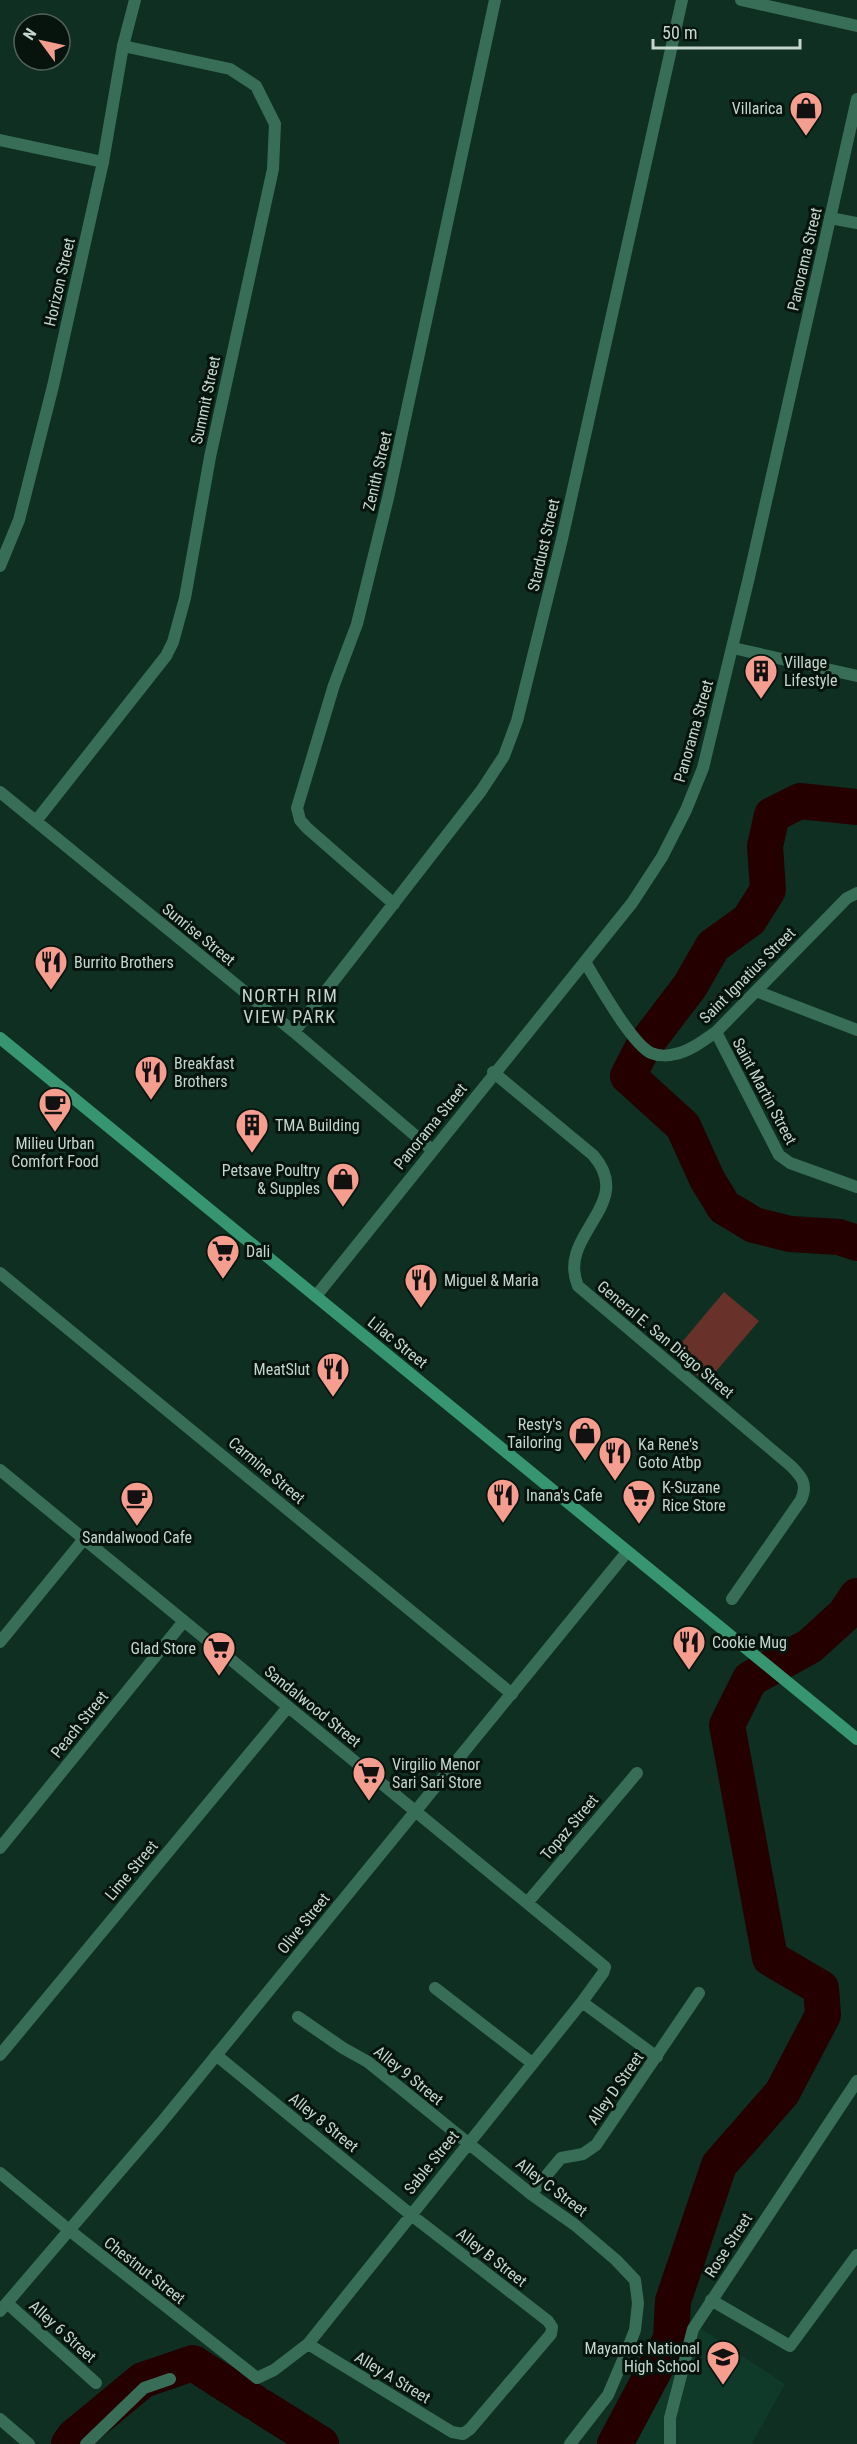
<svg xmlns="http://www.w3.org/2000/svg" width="857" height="2444" viewBox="0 0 857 2444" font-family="'Roboto Condensed',sans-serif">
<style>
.built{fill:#0f3929}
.green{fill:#683129}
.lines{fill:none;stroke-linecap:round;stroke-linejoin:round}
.river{stroke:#240000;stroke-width:36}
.minor{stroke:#386e57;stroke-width:12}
.tertiary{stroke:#386e57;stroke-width:12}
.secondary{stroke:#389571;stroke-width:12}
.labels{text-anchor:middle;stroke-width:6;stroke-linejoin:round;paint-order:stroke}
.poi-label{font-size:16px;fill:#c4d6cd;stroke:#07140e;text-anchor:start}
.street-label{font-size:16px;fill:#c4d6cd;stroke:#07140e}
.neighbourhood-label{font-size:18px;letter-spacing:1.5px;fill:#c4d6cd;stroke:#07140e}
</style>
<rect width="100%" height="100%" fill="#0e2f22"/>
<path class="built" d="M700 2328 785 2384 752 2444H622Z"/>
<path class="green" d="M724 1292 759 1321 706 1383 672 1354Z"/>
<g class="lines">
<path class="river" d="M857 807 800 801 772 815 765 846 768 890 749 920 713 946 690 986 642 1049 628 1076 683 1126 707 1179 724 1207 754 1225 790 1234 839 1237 857 1243
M262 2407 321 2444
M69 2444 74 2437 143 2380 193 2363 254 2402
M615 2444 671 2339 673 2301 719 2165 782 2093 823 2015 821 1988 770 1958 727 1725 750 1679 810 1646 845 1614 857 1596"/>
<path class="minor" d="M0 140 103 162
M830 218 857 223
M733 648 857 676
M0 792 294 1032 431 1149
M36 821 166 656 173 642 185 598 210 457 273 169 275 124 256 86 230 69 123 46
M394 904 307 828 300 820 297 808 334 685 357 624 388 498 495 0
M585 962C598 983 631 1043 651 1053 658 1056 668 1056 675 1054 689 1052 704 1040 716 1032L847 898 857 893
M756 991 857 1030
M294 1032 481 791 504 756 517 721 562 539 682 0
M716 1032 779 1155 790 1163 857 1187
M493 1072 593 1155C637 1205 556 1234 578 1286L791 1466C802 1477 808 1484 801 1500L732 1599
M0 1273 512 1694
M0 1470 605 1967 603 1973 582 2002 308 2344 274 2370 257 2378 69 2230 0 2173
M0 1642 84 1539
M0 1848 184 1621
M527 1903 637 1773
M435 1988 532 2063
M582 2002 657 2057
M298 2017 343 2048 368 2062 531 2194 575 2225 616 2260 635 2280 638 2303 635 2330 628 2348 608 2395 570 2444
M0 2055 288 1707
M216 2055 410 2214 548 2321 552 2327 551 2334 470 2429 463 2434 452 2432 308 2344
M531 2194 561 2158 583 2154 596 2145 699 1993
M711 2300 790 2346 857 2255
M7 2303 96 2383
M0 2419 29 2444
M86 2444 144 2388 170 2379
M670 2444V2418L693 2329 857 2081"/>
<path class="tertiary" d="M741 0 857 26
M0 566 19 520 53 386 103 162 123 46 135 0
M316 1296 632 903 662 857 686 810 703 768 749 577 857 99
M0 2311 161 2123 627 1552"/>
<path class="secondary" d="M0 1038 857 1739"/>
</g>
<defs>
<g id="shop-pin" transform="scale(1.725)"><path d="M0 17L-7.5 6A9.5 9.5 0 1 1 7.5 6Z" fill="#f59d8f" stroke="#07140e"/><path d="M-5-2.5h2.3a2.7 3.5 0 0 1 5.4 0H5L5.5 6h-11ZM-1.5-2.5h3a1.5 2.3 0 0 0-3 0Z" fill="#111"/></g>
<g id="building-pin" transform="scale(1.725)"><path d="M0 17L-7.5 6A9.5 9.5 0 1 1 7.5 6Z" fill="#f59d8f" stroke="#07140e"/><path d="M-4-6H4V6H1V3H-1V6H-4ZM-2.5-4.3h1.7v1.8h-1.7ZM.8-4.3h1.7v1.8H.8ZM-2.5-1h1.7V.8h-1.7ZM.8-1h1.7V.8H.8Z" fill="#111"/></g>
<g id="restaurant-pin" transform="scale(1.725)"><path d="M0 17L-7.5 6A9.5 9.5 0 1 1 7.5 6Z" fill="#f59d8f" stroke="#07140e"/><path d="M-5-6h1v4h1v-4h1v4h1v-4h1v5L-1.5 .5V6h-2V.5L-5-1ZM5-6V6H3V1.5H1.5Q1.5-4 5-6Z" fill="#111"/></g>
<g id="cafe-pin" transform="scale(1.725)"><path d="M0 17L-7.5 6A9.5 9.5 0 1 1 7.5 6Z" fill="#f59d8f" stroke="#07140e"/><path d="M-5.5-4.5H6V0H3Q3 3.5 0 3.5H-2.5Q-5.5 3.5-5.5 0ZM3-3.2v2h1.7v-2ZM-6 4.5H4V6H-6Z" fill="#111"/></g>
<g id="supermarket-pin" transform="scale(1.725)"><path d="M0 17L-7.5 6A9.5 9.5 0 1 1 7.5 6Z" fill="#f59d8f" stroke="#07140e"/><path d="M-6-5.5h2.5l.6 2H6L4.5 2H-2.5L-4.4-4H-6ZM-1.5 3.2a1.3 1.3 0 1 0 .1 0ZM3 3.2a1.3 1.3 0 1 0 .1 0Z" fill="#111"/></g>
<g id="school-pin" transform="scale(1.725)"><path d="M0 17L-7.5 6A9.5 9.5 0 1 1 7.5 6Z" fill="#f59d8f" stroke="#07140e"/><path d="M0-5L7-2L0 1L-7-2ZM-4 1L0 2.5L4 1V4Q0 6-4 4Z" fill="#111"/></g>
</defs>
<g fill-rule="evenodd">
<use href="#shop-pin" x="806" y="108"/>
<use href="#building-pin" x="761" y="671"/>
<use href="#restaurant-pin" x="51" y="962"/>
<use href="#restaurant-pin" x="151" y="1072"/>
<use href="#cafe-pin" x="55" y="1104"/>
<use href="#building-pin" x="252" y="1125"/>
<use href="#shop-pin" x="343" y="1179"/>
<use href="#supermarket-pin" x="223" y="1251"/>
<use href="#restaurant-pin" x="421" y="1280"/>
<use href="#restaurant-pin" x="333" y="1369"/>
<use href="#shop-pin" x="585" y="1433"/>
<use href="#restaurant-pin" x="615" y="1453"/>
<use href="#restaurant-pin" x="503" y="1495"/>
<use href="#supermarket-pin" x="639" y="1496"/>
<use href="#cafe-pin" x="137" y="1498"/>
<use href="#restaurant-pin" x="689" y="1642"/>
<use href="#supermarket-pin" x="219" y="1648"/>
<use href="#supermarket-pin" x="369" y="1773"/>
<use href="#school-pin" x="723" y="2357"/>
</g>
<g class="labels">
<g class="poi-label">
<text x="783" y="114" text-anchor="end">Villarica</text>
<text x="784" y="668">Village<tspan x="784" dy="18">Lifestyle</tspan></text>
<text x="74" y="968">Burrito Brothers</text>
<text x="174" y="1069">Breakfast<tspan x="174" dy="18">Brothers</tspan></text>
<text x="275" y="1131">TMA Building</text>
<text x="55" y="1149" text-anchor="middle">Milieu Urban<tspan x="55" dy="18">Comfort Food</tspan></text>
<text x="320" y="1176" text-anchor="end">Petsave Poultry<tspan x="320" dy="18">&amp; Supples</tspan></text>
<text x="246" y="1257">Dali</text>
<text x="444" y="1286">Miguel &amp; Maria</text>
<text x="310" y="1375" text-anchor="end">MeatSlut</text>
<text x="562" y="1430" text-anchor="end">Resty's<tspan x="562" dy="18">Tailoring</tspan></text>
<text x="638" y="1450">Ka Rene's<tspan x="638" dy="18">Goto Atbp</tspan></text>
<text x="662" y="1493">K-Suzane<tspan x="662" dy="18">Rice Store</tspan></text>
<text x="526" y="1501">Inana's Cafe</text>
<text x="137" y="1543" text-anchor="middle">Sandalwood Cafe</text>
<text x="712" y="1648">Cookie Mug</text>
<text x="196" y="1654" text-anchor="end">Glad Store</text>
<text x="392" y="1770">Virgilio Menor<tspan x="392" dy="18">Sari Sari Store</tspan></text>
<text x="700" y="2354" text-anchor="end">Mayamot National<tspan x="700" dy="18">High School</tspan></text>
</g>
<g class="street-label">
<text transform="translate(804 259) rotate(-77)" y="6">Panorama Street</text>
<text transform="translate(59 282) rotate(-77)" y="6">Horizon Street</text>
<text transform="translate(205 400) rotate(-78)" y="6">Summit Street</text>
<text transform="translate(377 471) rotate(-77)" y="6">Zenith Street</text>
<text transform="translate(543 545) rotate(-77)" y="6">Stardust Street</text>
<text transform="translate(693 731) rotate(-74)" y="6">Panorama Street</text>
<text transform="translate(199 934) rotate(39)" y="6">Sunrise Street</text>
<text transform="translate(747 975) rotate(-45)" y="6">Saint Ignatius Street</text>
<text transform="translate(765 1091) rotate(62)" y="6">Saint Martin Street</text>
<text transform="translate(430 1126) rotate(-51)" y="6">Panorama Street</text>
<text transform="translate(666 1339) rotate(40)" y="6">General E. San Diego Street</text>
<text transform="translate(398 1342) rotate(39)" y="6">Lilac Street</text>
<text transform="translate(267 1470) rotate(40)" y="6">Carmine Street</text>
<text transform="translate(313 1706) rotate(39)" y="6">Sandalwood Street</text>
<text transform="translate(79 1724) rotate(-51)" y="6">Peach Street</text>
<text transform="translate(569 1827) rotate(-50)" y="6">Topaz Street</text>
<text transform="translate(131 1870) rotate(-50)" y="6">Lime Street</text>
<text transform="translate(303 1923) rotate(-51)" y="6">Olive Street</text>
<text transform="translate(409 2075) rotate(39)" y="6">Alley 9 Street</text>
<text transform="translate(615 2088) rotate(-55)" y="6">Alley D Street</text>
<text transform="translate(324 2122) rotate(39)" y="6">Alley 8 Street</text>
<text transform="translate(431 2162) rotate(-51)" y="6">Sable Street</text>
<text transform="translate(552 2187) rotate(37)" y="6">Alley C Street</text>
<text transform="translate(728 2245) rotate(-57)" y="6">Rose Street</text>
<text transform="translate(492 2257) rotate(38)" y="6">Alley B Street</text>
<text transform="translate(145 2270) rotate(38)" y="6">Chestnut Street</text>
<text transform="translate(63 2331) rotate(42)" y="6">Alley 6 Street</text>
<text transform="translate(393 2377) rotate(31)" y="6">Alley A Street</text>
</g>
<g class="neighbourhood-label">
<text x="290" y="1002">NORTH RIM<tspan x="290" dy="21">VIEW PARK</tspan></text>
</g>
</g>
<g transform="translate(42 42) rotate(303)"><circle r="28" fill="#07140e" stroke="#53625a" stroke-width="1.5"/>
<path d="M0-4.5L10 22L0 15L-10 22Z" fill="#f59d8f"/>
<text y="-9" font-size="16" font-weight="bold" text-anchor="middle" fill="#c4d6cd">N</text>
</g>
<path d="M653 39v9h147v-9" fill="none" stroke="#c4d6cd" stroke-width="3"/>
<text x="662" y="39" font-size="18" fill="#c4d6cd" stroke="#07140e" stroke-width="4.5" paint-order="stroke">50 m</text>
</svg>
